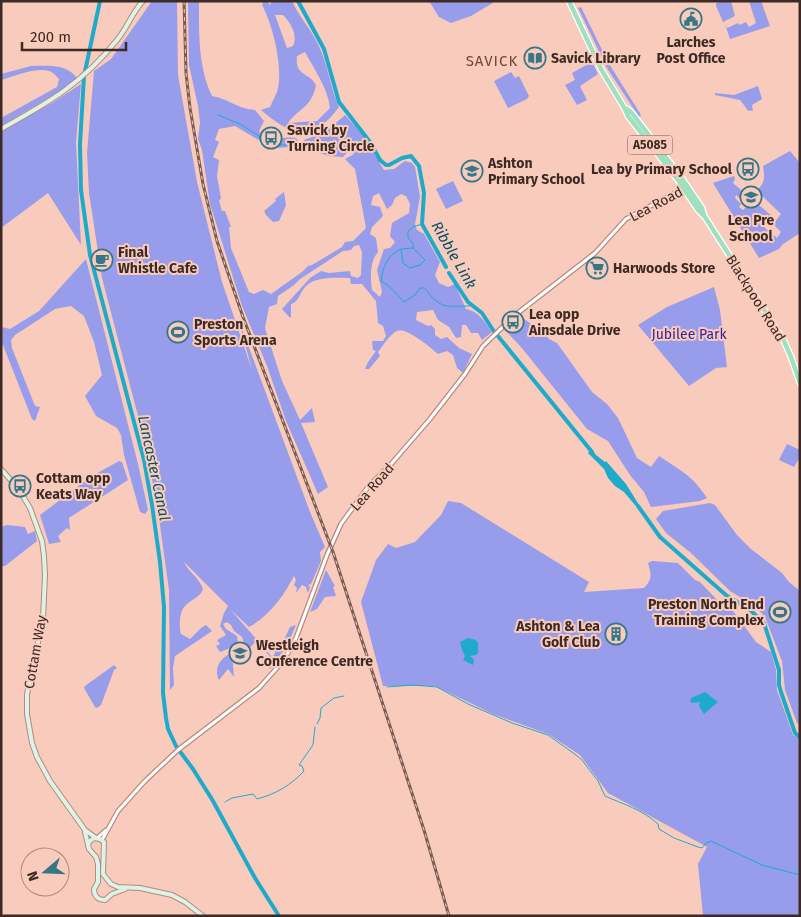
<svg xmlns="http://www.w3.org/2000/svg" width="801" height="917" viewBox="0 0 801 917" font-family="'Fira Sans',sans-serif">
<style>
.green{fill:#979dea;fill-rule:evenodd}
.water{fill:#1faacc}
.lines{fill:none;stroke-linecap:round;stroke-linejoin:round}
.stream{stroke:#1faacc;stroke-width:1}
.canal{stroke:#1faacc;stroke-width:4}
.tertiary-casing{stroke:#b58a7c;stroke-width:5.5}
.secondary-casing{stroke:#b58a7c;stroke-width:6}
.trunk-casing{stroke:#fff;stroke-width:7}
.tertiary{stroke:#fff;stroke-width:3}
.secondary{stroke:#dcf4e7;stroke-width:4}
.trunk{stroke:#a0e0be;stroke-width:4.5}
.rail-casing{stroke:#785d54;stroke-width:3}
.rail{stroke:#f9cbbc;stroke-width:1;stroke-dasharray:4;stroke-linecap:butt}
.labels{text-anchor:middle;stroke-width:4;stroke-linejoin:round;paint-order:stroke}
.shield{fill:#f9cbbc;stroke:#755a52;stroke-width:1}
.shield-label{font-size:12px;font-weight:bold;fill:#3c2a24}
.poi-label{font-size:14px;font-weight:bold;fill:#3c2a24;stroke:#f9cbbc;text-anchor:start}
.street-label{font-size:14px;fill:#3c2a24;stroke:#f9cbbc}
.park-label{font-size:14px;fill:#342197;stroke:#f9cbbc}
.neighbourhood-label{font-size:15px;letter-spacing:1px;fill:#6e483b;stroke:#f9cbbc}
.water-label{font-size:15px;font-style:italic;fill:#055163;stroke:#f9cbbc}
</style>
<rect width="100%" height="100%" fill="#f9cbbc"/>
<path class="green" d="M152 1H177L178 75 197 182 222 282 252 370 238 318 310 512 325 547 320 552 321 561 311 584 308 585 310 587 308 593 306 587 302 585 296 593 297 588 294 585 296 580 294 576C284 596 269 616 249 627L230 609 272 657 274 655 278 645 283 642 290 627 296 625 287 646 270 669 269 668 274 661 256 641 247 651 242 637 234 631 231 625 227 622 223 624 226 629 237 636 238 645 220 652 216 646 220 644 217 640 226 635 220 626 224 613 228 606 184 562C188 572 199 577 203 589 200 598 191 599 185 606 179 612 179 627 181 634L190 639 201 628 206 625 212 631 175 656 173 668 174 685 170 690 169 590 157 504 143 435 102 278 89 193 87 153 94 71 111 59Z
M188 1H199C199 33 198 67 212 96 227 98 238 109 255 110L264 121 259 131 265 139C276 140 285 136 296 138L298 141V147L272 148 235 126 219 129 215 140 219 142 213 157 219 160 217 176 221 198 219 201 222 211H225L231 227H229L231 248 249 292 254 294 263 290 271 294 302 272 308 266 312 265 342 247 345 242 353 241 366 228 355 169 345 159 354 154 349 150 343 157 329 156 303 147V141L306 139 323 134 345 115 362 134 384 170 394 169 405 161 412 163 415 167 420 197 415 224 417 230 424 234 440 262 435 275 439 283 448 287 455 284 466 309C478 311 485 322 492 332L482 340 478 333H471L466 325H462L461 337 456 338 449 327 438 320 433 310 417 312 416 320 428 326 431 325 435 329V335L441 339 447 337 459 348 472 354 463 373 457 368 453 355 447 351 438 354C431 348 405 326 397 331 389 335 383 346 378 352L380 356 369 369H365L368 362 376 351 373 350 372 341H383L386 336 383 326 378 323 376 301 362 284H351L350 278C336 278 317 276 306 286 300 292 299 302 291 304V317L290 318 282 309 310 278 321 271 329 273 350 271 351 276 358 278 361 275 362 252 359 245 354 246 351 250 343 251 300 279 294 285 278 296 277 304 269 307 265 328 282 381 300 420 312 408 315 422 301 423 328 487 318 494 286 421 267 366 242 306 210 204 202 150 198 139 200 123 198 106 189 65ZM379 193 387 209 392 205 395 198 401 194 406 196 410 204 409 213 392 223 390 236 395 242 390 248 384 249 377 270 382 292 380 297 372 290C370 277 370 261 378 252L376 238 370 234 372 227 383 216 380 207 371 205 373 196Z
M262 1H267L270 5 272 1H292C299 17 311 29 318 44 328 64 330 87 339 107 313 143 291 136 261 110L270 107C272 102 275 97 277 92 284 70 273 25 262 5L263 4ZM275 15H283C291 23 298 35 293 46L287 48ZM305 52C314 69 328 88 330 108L317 121 288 123C299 108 312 107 316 85 308 71 295 77 297 56Z
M429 1H496L471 16 451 23 439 17Z
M721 1H731L735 16 723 22 716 6V3Z
M749 1H761L770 26 730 39 725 24 727 28 738 23 739 25 746 22 749 27 756 23Z
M581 7 608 62 641 115 640 117H639L607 68 578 8Z
M592 62 598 74 580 86 587 100 577 105 565 85 575 80 572 73Z
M31 66C47 66 66 63 77 78L62 90 1 126V118L57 87 59 79C56 76 53 72 49 71 37 67 14 76 1 80V74Z
M511 72 515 78 519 76 529 96 527 99 508 108 494 81Z
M81 84 76 142 81 245 48 193 1 228V131L52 103Z
M758 86 762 99 752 105 753 111 746 110 747 109 740 100 715 95V93L734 95Z
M790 151 800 163V233L783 244 779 249 759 258 713 183 734 176 735 179 733 183 749 197 744 202 736 195 735 198 741 204 739 207 743 210 753 200 772 216 764 227 777 238 781 232 773 224 781 214 757 191C765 182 765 178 763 166Z
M453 181 463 201 446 209 436 189Z
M284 192 286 205 279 221 273 222 266 215 264 211 276 201 275 199Z
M86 259 138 464 148 510 145 514 140 512 124 455 121 435 117 428 96 416 85 396 102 375 94 342 84 316 71 306 55 309 15 335 11 340 12 348 35 406 40 407 35 421 32 419 3 345H1V327L10 329 39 311Z
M714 287 720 310 727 367 716 368 689 386 638 325 667 307Z
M520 316 544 333 549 339 557 343 592 392 607 404 618 418 637 458 651 467 659 456C680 470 693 476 707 498L700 501 651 507 644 492 630 475 608 441 587 429 521 347 505 330Z
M787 444 800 450V457L794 467 779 460Z
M119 461 122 462 128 480 69 518 70 530 67 528 58 536 61 542 49 544 40 515 92 476Z
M448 501 461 503 589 582 584 592 644 588C653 579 651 574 648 563L652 561 678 563 695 580 700 582 719 602 734 612 756 642 771 652 776 670 777 690 793 735 800 738V916H703L698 864 707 847 608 793 580 755 548 734 493 714 435 686H383L361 602 376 560 388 544 396 548 415 542 441 515Z
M710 503 715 505 737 535 751 549 782 573 789 582 800 591V725L797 723 785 690 782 661 765 617 756 607 730 591 691 553 666 533 656 519 663 511Z
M7 525 25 527 28 534 35 531 37 541 5 566H1V527Z
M326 570 335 586 333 587 336 596 325 597 317 609 310 612Z
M232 653 234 677 228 669 219 680C213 668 221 657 232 653Z
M114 665 117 668 114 670 101 705 97 708 95 707 84 688 85 686Z"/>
<path class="water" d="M591 448 596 455 605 462 606 461 626 484 641 508 640 511 624 492 615 486 608 478 604 469 588 453Z
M468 638 476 640 478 643V653L476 655 470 656 474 660 473 665 463 660 465 656 462 650 460 642Z
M705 692 718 702 704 714 699 706 700 702 692 703 690 701 691 698Z"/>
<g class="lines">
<path class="stream" d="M218 115 240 124 268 142 279 145 354 143 367 139
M413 248 425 260 420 265 410 268 403 263 401 249C387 255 383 267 381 281L389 286 404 302 415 295 420 288H425C440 310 446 306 470 306
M402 249 413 248V243L408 238V231L413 227 422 224
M387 687 413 685 437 687 468 704 512 723 548 735 576 755 582 760 598 781 605 796C623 804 643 810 658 824L659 829 674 838 698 847 702 848 706 843 711 841 762 865 800 875
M317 724 320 718 321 708 334 698 344 696
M225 802 232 798 253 794 257 799C276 794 291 785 304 771L302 766 299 765 313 745 315 727"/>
<path class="canal" d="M100 1 84 76 80 144 81 190 90 255 144 460 152 505 160 562 164 607 163 693 166 718 168 729 176 746 193 769 213 801 255 878 279 916
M298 1 324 49 339 102 370 142 380 160 386 165H389L402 158 411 156 419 166 424 193 422 224 446 267
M449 273 468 302 482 313 493 330 592 452
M638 506 660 537 727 596 749 609 764 623 779 670V685L781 692 795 733 800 737"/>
<g class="tertiary-casing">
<path id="tertiary" d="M97 838 106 830
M102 840 118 811 145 781 178 750 259 688 284 660 296 638 327 555 341 524 368 487 392 463 430 419 465 374 483 346 514 316 595 253 626 219 684 188"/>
</g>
<g class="secondary-casing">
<path id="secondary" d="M1 129C48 103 83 83 117 40 127 28 132 13 143 1
M1 469 18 488 30 508 42 541 44 556 45 575 43 619 27 694V714L32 743 37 757 50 781 85 830 96 838
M85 832 89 849 96 857 98 864V882L94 889C94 896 98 900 105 900L112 894 125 889
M88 846 89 842 94 838 100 839 104 842 103 874 111 884 118 887 140 888 172 895 185 902 203 916"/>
</g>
<g class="trunk-casing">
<path id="trunk" d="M569 1 601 69 625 109 628 116 678 180 698 210 705 217 784 341 791 357 800 383
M627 109 632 113 681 177 702 208 704 215"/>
</g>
<use href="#tertiary" class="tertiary"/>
<use href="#secondary" class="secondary"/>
<use href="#trunk" class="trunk"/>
<g class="rail-casing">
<path id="rail" d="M184 1 186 73 190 108 203 184 217 241 243 317 333 552 424 830 449 916"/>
</g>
<use href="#rail" class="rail"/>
</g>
<defs>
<g id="civic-ring" transform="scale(1.125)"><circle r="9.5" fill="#f9cbbc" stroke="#357689" stroke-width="1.5"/><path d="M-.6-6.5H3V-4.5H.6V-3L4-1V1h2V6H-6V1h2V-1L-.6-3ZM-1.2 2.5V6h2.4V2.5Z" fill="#357689"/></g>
<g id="library-ring" transform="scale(1.125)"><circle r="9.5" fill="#f9cbbc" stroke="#357689" stroke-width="1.5"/><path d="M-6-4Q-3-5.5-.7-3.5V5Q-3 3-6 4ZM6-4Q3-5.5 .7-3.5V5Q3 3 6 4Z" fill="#357689"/></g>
<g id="bus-ring" transform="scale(1.125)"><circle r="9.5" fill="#f9cbbc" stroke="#357689" stroke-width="1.5"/><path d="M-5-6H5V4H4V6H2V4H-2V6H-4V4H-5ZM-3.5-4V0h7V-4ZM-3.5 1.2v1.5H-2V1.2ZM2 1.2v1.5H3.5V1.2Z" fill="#357689"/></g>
<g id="school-ring" transform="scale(1.125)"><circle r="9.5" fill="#f9cbbc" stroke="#357689" stroke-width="1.5"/><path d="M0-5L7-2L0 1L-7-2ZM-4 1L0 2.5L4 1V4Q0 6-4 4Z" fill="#357689"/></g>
<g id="cafe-ring" transform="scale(1.125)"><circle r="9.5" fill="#f9cbbc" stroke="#357689" stroke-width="1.5"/><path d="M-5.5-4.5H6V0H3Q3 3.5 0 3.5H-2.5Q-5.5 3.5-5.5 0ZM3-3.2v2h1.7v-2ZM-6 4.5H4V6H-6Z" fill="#357689"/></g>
<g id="supermarket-ring" transform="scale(1.125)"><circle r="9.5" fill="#f9cbbc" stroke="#357689" stroke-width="1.5"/><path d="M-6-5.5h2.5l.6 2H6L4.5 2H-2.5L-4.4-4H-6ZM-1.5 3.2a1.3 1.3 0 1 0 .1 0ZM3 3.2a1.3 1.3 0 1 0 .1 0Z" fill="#357689"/></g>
<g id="stadium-ring" transform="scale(1.125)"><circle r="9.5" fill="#f9cbbc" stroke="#357689" stroke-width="1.5"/><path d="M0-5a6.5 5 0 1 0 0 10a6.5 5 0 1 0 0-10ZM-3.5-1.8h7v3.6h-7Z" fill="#357689"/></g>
<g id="building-ring" transform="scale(1.125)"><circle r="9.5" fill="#f9cbbc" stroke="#357689" stroke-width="1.5"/><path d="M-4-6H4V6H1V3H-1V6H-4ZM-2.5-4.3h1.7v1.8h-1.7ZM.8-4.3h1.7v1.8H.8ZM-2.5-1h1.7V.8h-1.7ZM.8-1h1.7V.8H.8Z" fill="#357689"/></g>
<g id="university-ring" transform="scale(1.125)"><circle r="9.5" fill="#f9cbbc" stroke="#357689" stroke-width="1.5"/><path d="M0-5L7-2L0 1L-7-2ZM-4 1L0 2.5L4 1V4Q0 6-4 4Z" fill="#357689"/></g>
</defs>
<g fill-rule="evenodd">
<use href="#civic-ring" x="691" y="19"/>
<use href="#library-ring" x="535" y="58"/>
<use href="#bus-ring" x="271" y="138"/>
<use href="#bus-ring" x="748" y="169"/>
<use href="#school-ring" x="472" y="171"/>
<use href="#school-ring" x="751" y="197"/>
<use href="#cafe-ring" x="102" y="260"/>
<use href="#supermarket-ring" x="597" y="268"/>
<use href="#bus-ring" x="513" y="322"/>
<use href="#stadium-ring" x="178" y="332"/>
<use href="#bus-ring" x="20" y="486"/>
<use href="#stadium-ring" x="780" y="612"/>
<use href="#building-ring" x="616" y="634"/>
<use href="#university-ring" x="240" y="653"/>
</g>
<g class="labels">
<rect class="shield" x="627.5" y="135.5" width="45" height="19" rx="4"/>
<g class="shield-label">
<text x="650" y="149">A5085</text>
</g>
<g class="poi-label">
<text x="691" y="47" text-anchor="middle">Larches<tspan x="691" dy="16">Post Office</tspan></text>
<text x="551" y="63">Savick Library</text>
<text x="287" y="135">Savick by<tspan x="287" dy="16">Turning Circle</tspan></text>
<text x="488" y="168">Ashton<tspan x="488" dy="16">Primary School</tspan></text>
<text x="732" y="174" text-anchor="end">Lea by Primary School</text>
<text x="751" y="225" text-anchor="middle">Lea Pre<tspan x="751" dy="16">School</tspan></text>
<text x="118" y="257">Final<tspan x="118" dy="16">Whistle Cafe</tspan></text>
<text x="613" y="273">Harwoods Store</text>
<text x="529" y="319">Lea opp<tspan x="529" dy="16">Ainsdale Drive</tspan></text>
<text x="194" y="329">Preston<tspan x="194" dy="16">Sports Arena</tspan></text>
<text x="36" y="483">Cottam opp<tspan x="36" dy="16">Keats Way</tspan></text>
<text x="764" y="609" text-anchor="end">Preston North End<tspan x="764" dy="16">Training Complex</tspan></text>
<text x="600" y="631" text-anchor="end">Ashton &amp; Lea<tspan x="600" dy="16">Golf Club</tspan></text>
<text x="256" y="650">Westleigh<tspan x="256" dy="16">Conference Centre</tspan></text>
</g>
<g class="street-label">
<text transform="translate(656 204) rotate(-28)" y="5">Lea Road</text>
<text transform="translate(756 298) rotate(58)" y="5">Blackpool Road</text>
<text transform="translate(372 487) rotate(-49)" y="5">Lea Road</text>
<text transform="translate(35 652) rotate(-80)" y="5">Cottam Way</text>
</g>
<g class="park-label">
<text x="689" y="339">Jubilee Park</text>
</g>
<g class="neighbourhood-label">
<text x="492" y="66">SAVICK</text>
</g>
<g class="water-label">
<text transform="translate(454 255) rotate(60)" y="5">Ribble Link</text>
<text transform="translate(154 468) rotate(78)" y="5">Lancaster Canal</text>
</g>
</g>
<rect width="801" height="917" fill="none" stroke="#3c2a24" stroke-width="5"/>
<g transform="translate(45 872) rotate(251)"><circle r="24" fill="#f9cbbc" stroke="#ad8b7f"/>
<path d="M0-4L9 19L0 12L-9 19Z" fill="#357689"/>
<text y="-8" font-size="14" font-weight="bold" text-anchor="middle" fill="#3c2a24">N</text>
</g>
<path d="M22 42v8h104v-8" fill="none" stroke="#3c2a24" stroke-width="2.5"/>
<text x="30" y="42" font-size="15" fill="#3c2a24" stroke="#f9cbbc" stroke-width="4" paint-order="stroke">200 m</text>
</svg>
